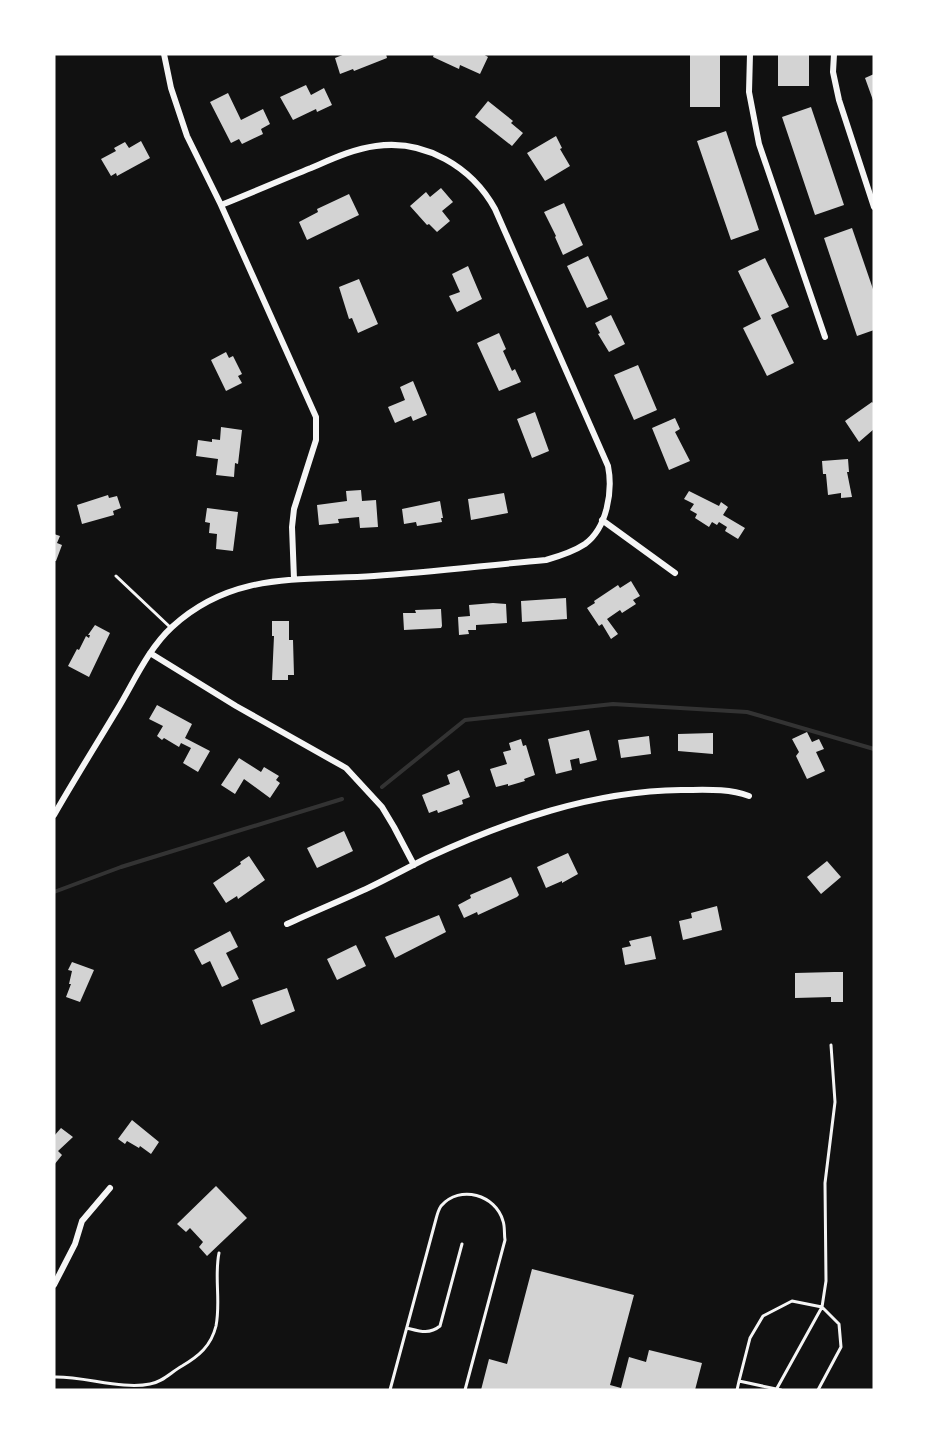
<svg xmlns="http://www.w3.org/2000/svg" width="928" height="1444" viewBox="0 0 928 1444" font-family="'DejaVu Sans',sans-serif">
<style>
.lines{fill:none;stroke-linecap:round;stroke-linejoin:round}
.stream{stroke:#333;stroke-width:4}
.building{fill:#d3d3d3}
.service{stroke:#f5f5f5;stroke-width:3}
.minor{stroke:#f5f5f5;stroke-width:6}
</style>
<rect width="100%" height="100%" fill="#111"/>
<g class="lines">
<path class="stream" d="M382 787 465 720 613 704 747 712 874 749
M54 892 121 867 342 799"/>
</g>
<path class="building" d="M345 54H386L387 58 354 71 353 69 340 74 335 58Z
M434 54H483L488 57 480 74 460 65 459 69 433 57Z
M690 54H720V107H690Z
M778 54H809V86H778Z
M874 74V103L865 78Z
M306 85 311 95 324 88 332 105 317 112 316 109 293 120 280 97Z
M228 93 241 120 263 109 270 124 261 129 263 134 242 144 239 139 231 143 210 102Z
M488 101 513 121 511 123 523 133 512 146 475 117Z
M811 107 844 205 815 215 782 117Z
M726 131 759 230 731 240 697 141Z
M556 136 562 148 560 149 570 166 545 181 527 153Z
M141 141 150 158 117 176 116 173 111 176 101 159 116 151 114 148 125 142 129 148Z
M441 188 453 202 442 211 450 221 437 232 429 224 427 225 410 206 426 192 430 197Z
M349 194 359 215 307 240 299 222 318 212 317 209Z
M564 203 583 245 563 255 555 237 556 236 544 212Z
M852 228 874 292V330L857 336 824 238Z
M588 256 608 299 587 308 567 266Z
M765 258 789 307 771 315 794 363 767 376 743 328 761 319 738 271Z
M468 266 482 299 457 312 449 296 460 292 452 274Z
M359 279 378 324 358 333 352 318 349 319 339 287Z
M611 315 625 344 609 352 598 334 600 333 595 323Z
M499 333 506 349 503 351 512 371 515 369 521 382 499 391 477 343Z
M226 352 229 358 233 356 242 374 238 376 242 383 226 391 211 360Z
M638 365 657 410 634 420 614 375Z
M413 381 427 415 413 421 411 416 395 423 388 407 405 400 400 387Z
M872 402 874 404V429L859 442 845 421Z
M535 412 549 451 532 458 517 419Z
M675 418 680 429 675 432 690 461 669 470 652 428Z
M221 427 242 430 238 464 235 463 234 477 216 475 218 459 196 456 198 440 212 442V439L220 440Z
M848 459 849 472H847L852 497 841 498V493L828 495 826 474H823L822 461Z
M361 490 362 501 376 500 378 527 360 528 359 517 338 519 339 523 319 525 317 505 347 501 346 491Z
M689 491 719 506 721 502 728 507 723 515 745 528 738 539 725 531 727 527 719 522 717 525 712 522 709 527 695 518 697 514 690 510 694 504 684 499Z
M504 493 508 513 471 520 468 499Z
M108 495 109 498 117 496 121 508 113 511 114 515 82 524 77 505Z
M440 501 443 518H441L442 522 417 526 416 522 404 524 402 509Z
M207 508 238 512 233 551 216 549 217 534 209 533 210 523 205 522Z
M54 534 60 536 57 543 62 545 56 561H54Z
M631 581 640 596 633 600 636 604 622 613 620 610 607 619 618 634 611 639 602 624 599 626 587 608 595 603 594 601 618 585 620 588Z
M566 598 567 619 522 622 521 601Z
M493 603 506 604 507 623 476 625V630H468L469 634 459 635 458 617 470 616 469 605Z
M441 609 442 626 441 628 404 630 403 613H416L415 610Z
M272 621H289V640H293L294 675H288V680H272L274 636H272Z
M95 625 110 633 89 677 68 666 77 649 79 650 86 636 89 638 90 635H88Z
M157 705 192 724 185 738 210 751 198 772 183 763 191 748 181 743 179 747 164 738 162 740 157 736 163 726 149 719Z
M589 730 597 760 580 764 579 758 570 760 572 770 556 774 548 739Z
M807 732 812 742 819 739 824 749 816 752 825 771 807 779 796 756 799 752 792 739Z
M713 733V754L678 751V734Z
M649 736 651 754 621 758 618 740Z
M521 739 523 746 526 745 535 775 524 779 525 781 508 786V784L496 787 490 769 507 764 503 752 511 750 509 743Z
M239 758 261 772 264 767 279 776 276 780 280 783 270 798 244 779 235 794 221 785Z
M459 770 470 797 462 800 463 804 438 813 437 810 429 813 422 795 450 784 447 775Z
M344 831 353 851 317 868 307 848Z
M568 853 578 874 562 883V881L546 888 537 867Z
M249 856 265 880 238 899 237 896 226 903 213 883 241 864 240 862Z
M827 861 841 877 821 894 807 877Z
M511 877 519 895 517 897 478 915 477 912 464 918 458 905 471 898 470 895Z
M717 906 722 930 683 940 679 921 692 918 691 913Z
M439 915 446 932 395 958 385 937Z
M230 931 238 947 226 953 239 979 222 987 210 961 202 965 194 950Z
M651 936 656 959 625 965 622 948 631 946 629 941Z
M356 945 366 966 337 980 327 959Z
M72 962 94 970 80 1002 66 997 71 984H69L72 971 68 970Z
M834 972H843V1002H831V997L795 998V973Z
M287 988 295 1011 261 1025 252 1000Z
M132 1120 159 1142 151 1154 140 1146 139 1148 127 1141 125 1144 118 1139Z
M61 1128 73 1137 58 1151 62 1155 54 1165V1136Z
M216 1186 247 1218 207 1256 199 1247 203 1242 190 1228 186 1232 177 1224Z
M532 1269 634 1295 610 1385 621 1388 629 1357 646 1362 649 1350 702 1363 695 1390H481L489 1359 507 1364Z"/>
<g class="lines">
<path class="service" d="M116 576 171 628
M407 1328C419 1331 429 1335 440 1326L462 1244
M54 1377C84 1376 122 1390 150 1384 163 1382 171 1372 182 1366 199 1356 211 1346 216 1326 221 1301 214 1277 219 1253
M739 1381 750 1338 763 1316 792 1301 822 1307 839 1324 841 1347 818 1390
M390 1390 436 1219C437 1215 439 1209 441 1206 460 1184 496 1195 503 1221 505 1226 504 1234 505 1240L465 1390
M737 1390 739 1381 781 1390
M776 1390 822 1307 826 1281 825 1183 835 1102 831 1045"/>
<path class="minor" d="M164 54 171 88 187 136 221 205 316 417V440L294 509 292 527 294 579
M750 54 749 92 759 144 825 337
M834 54 833 72 839 100 874 207
M602 520 675 573
M150 653 236 706 346 768 382 807 394 827 414 865
M54 815C74 780 96 745 117 710 134 682 148 649 172 627 233 571 300 581 374 576 432 572 489 565 546 560 560 556 573 552 585 544 607 528 613 491 608 466L495 209C472 167 425 139 376 146 353 149 332 159 311 168 281 180 251 193 221 205
M287 924C313 912 340 901 366 889 387 879 407 868 427 858 507 821 593 791 681 790 704 790 727 788 749 796
M54 1285 75 1244 82 1221 110 1188"/>
</g>
<rect width="928" height="1444" fill="none" stroke="#ffffff" stroke-width="111"/>
</svg>
